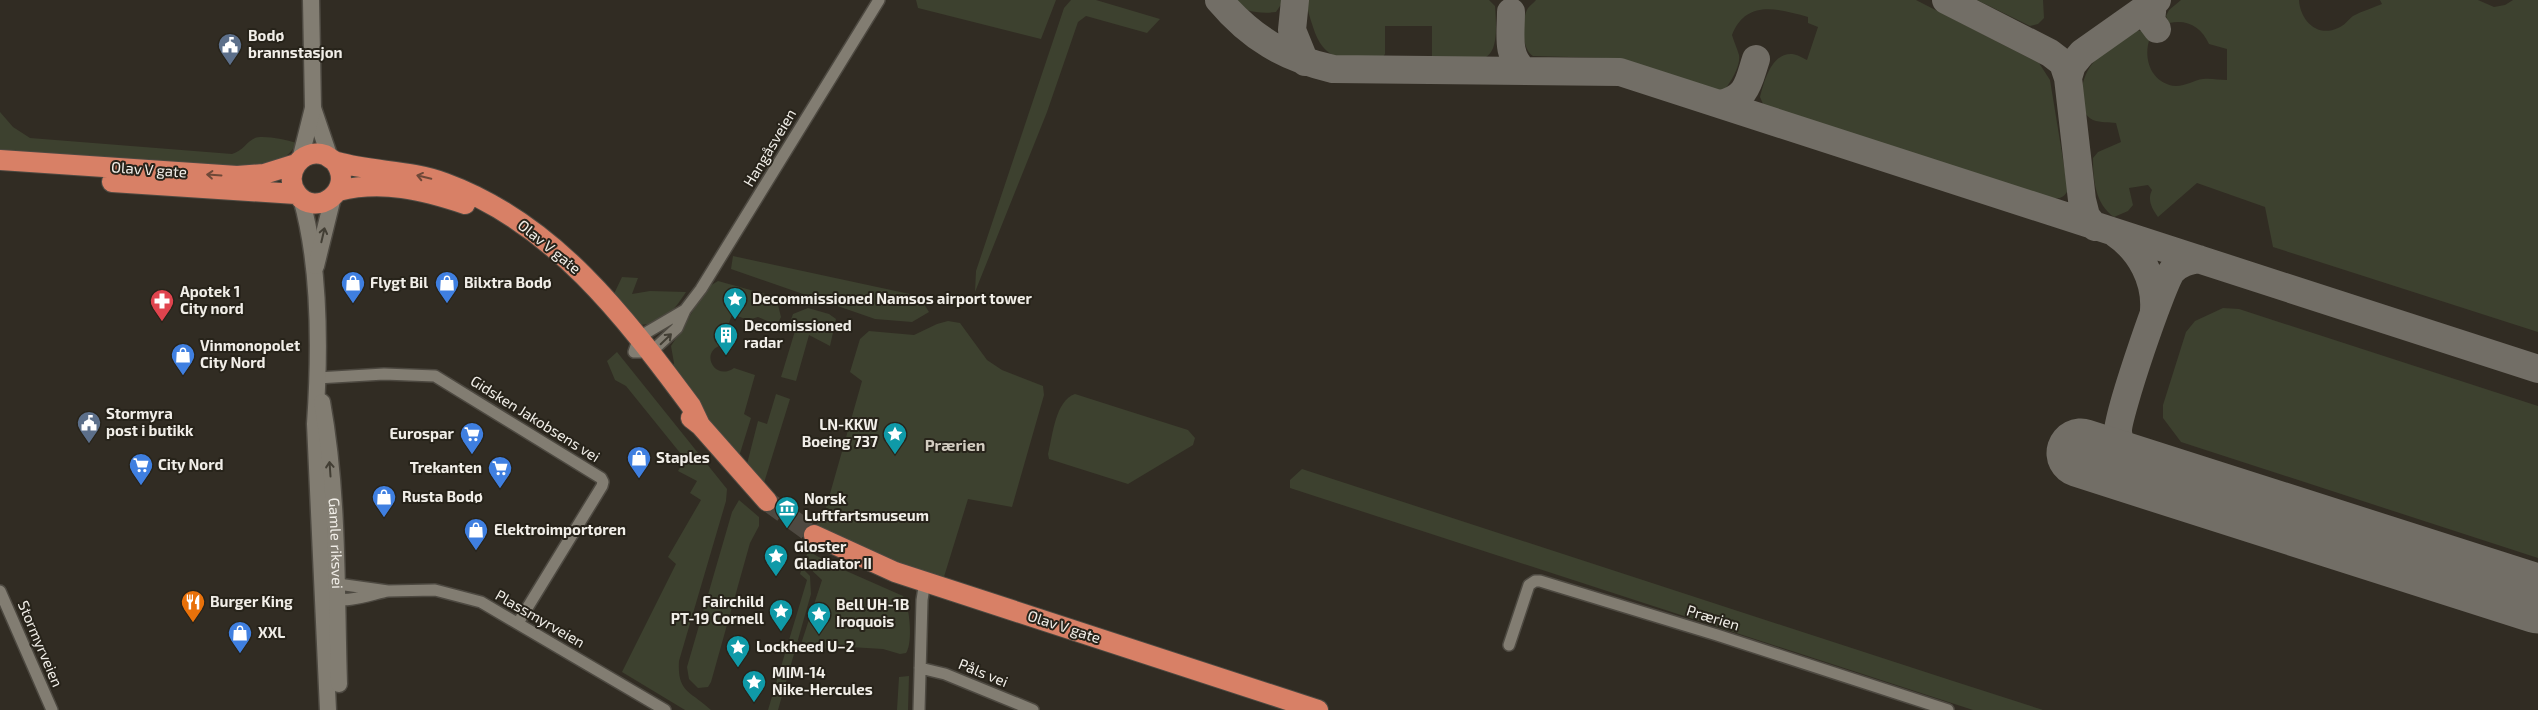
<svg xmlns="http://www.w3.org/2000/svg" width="2538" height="710" viewBox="0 0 2538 710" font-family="'Exo 2',sans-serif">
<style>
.green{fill:#3d412f}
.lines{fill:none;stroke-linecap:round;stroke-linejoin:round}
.taxiway{stroke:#726e66;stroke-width:28}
.runway{stroke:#726e66;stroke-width:69}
.highway-tunnel{stroke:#4e4941;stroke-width:20;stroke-dasharray:20 10;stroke-linecap:butt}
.street-casing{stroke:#4d4941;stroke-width:14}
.secondary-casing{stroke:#4d4941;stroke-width:19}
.highway-casing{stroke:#4d4941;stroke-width:22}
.street{stroke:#827d72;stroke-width:11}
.secondary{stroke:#827d72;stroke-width:16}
.highway{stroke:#d88066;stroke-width:20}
.oneway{stroke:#6e4838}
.oneway2{stroke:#423e34}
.labels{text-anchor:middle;stroke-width:4;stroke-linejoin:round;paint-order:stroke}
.poi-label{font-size:15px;font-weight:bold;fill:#f1eee8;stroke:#27231a;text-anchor:start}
.street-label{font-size:15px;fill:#f1eee8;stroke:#27231a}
.neighbourhood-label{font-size:16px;font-weight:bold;fill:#d3cdc1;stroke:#27231a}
</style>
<rect width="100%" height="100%" fill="#312c23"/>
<path class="green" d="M916 0H1056L1041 39 918 8Z
M1071 0H1096L1160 19 1147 33 1086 16 1078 22 1047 112 975 292 976 271 1056 32 1064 8Z
M1231 0H1284L1276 12C1261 14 1241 12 1231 0Z
M1306 0H1489L1495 6C1500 68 1487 62 1432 61V26H1385V54L1380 61C1347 61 1324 63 1313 27 1310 18 1307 9 1306 0Z
M1536 0H1916L2039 63 2050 80 2068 190C2064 198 2060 199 2051 198L1773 109 1763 104 1760 97C1764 82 1771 53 1792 54 1796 54 1803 58 1807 60L1818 27 1808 23V17C1776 8 1746 0 1732 35 1734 42 1737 48 1739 55 1741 65 1731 82 1725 89L1716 91 1630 62 1606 58 1533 56C1521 49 1521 20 1528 8 1530 5 1534 3 1536 0Z
M1977 0H2043L2044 18 2038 24 2030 26Z
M2181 0H2299C2300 20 2317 38 2338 28 2344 26 2348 20 2353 16 2362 11 2373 8 2382 4L2380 0H2478L2494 7 2505 5 2513 0H2538V332L2273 247 2265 207 2197 183 2158 217C2152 209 2147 200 2152 190L2148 185 2129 188 2133 205 2128 211 2114 217C2095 204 2093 179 2093 158L2098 152 2121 142 2116 123C2109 122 2101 123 2093 120 2074 111 2081 77 2092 64 2102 51 2121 41 2134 30L2142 31 2150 38C2142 59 2152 84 2176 86 2186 86 2194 80 2203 79 2211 78 2219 80 2227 80V49L2209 44C2201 27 2188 19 2169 23L2166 16 2169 10Z
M0 112 13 127 30 138 232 154C243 151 246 142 255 138 263 135 288 140 296 143 288 163 265 164 245 169L0 154Z
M733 256 919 296 929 312 912 322 875 319 731 269Z
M622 277 638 278 632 294 650 291 686 292C674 311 662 325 638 325L613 296Z
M718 281 769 295 777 301 781 317 777 325 758 317 748 320 732 314 722 345C699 351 714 382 734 368L755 375 744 414 751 418 737 463 671 372 674 363 671 346 708 287Z
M808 308 829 314 836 319 830 346 809 335 796 381 781 377 795 331 788 328 793 314Z
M2223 308 2239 309 2538 406V558L2181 442 2163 418V405L2186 332 2195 321Z
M948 321 960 323 987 360 1002 370 1043 386 1044 395 1012 507 968 499 943 580 893 562 816 529 818 520 822 522 862 381 850 372 860 339 869 331 914 335 937 324Z
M617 352 727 489 726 501 679 661C677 693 691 691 711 710H685L622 672 676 564 668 557 701 500 690 493 697 481 678 471 685 459 626 386 615 380 607 361Z
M776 394 790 399 763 486 746 468 758 421 767 424Z
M1075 394 1188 430 1195 438 1193 445 1128 484 1049 459 1048 454C1053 435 1055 401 1075 394Z
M1302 469 1950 680 2043 710H1973L1290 488V480Z
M739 500 759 517V526L750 543 711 682 708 687 698 688 689 679 687 667 732 512Z
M808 551 835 566 903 596C910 605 913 643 906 653L900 654 883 649 850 647 816 649 804 645 802 641 822 580 804 563Z
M802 568 810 576 811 594 778 710H768L807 580 800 574Z
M909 676 908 710H897L899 677Z"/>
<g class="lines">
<path class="taxiway" d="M1219 0C1251 38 1285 58 1333 69L1620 72 2538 369
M1295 0 1292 30 1305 62
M1946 0 2050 53 2063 63 2068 78 2082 200 2086 216 2095 227
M2153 2 2151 21 2157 29
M1511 12C1511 34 1506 56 1524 71
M2068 78 2072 65 2082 53 2157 0
M1720 104C1748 98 1748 83 1756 59
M2116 234C2141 251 2156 281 2154 310
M2135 470C2126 458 2119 447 2118 432 2117 416 2162 284 2172 271 2180 263 2188 261 2199 259"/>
<path class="runway" d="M2081 453 2538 599"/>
<path class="highway-tunnel" d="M767 501 814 535"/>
<g class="street-casing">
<path id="street" d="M685 310 639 337 634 352H651L677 328 685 310 701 289 879 0
M317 378 384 374 435 376 601 478 603 482 602 486 518 623
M331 587 338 584 388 591 435 590 481 602 665 710
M0 591 52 710
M332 597C343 605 375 593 388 591
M1509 645 1529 585 1535 581H1540L1717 635 1948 710
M920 668 945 674 1033 710
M919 710 922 600 925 581"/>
</g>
<g class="secondary-casing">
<g id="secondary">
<path d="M313 108 330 158"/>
<path d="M300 160 313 108 311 0"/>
<path d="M301 198C321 268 320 352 315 424L328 710"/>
<path d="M316 266 333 197"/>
<path id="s1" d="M322 402C339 495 336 590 339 684"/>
</g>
</g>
<g class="highway-casing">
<path id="highway" d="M0 160 237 176 264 174 296 164
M335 162C356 190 316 219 297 194 282 175 301 147 325 155 329 157 333 161 337 162 373 172 411 170 445 183 554 223 624 316 691 406L700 425
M112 182 296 194
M338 191C382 180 423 190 465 204
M691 418 700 425 767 501
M814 535 895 572 1318 710"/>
</g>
<use href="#street" class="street"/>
<use href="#secondary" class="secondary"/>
<use href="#highway" class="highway"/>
</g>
<defs><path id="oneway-shaft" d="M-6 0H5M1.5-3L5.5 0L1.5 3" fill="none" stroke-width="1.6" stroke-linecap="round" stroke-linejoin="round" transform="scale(1.25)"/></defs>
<g class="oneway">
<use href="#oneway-shaft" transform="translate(214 175) rotate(-176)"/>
<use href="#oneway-shaft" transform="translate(424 177) rotate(-167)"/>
</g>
<g class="oneway2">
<use href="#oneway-shaft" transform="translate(323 235) rotate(-77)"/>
<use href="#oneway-shaft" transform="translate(666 339) rotate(-44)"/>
<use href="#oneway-shaft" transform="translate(330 469) rotate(-94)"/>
</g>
<defs>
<g id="civic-pin" transform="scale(1.25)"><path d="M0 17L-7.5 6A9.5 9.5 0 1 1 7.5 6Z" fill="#5c6f8a" stroke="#27231a"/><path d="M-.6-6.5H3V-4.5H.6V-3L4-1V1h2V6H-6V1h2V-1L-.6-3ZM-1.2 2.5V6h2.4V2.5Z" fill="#fff"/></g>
<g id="shop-pin" transform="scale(1.25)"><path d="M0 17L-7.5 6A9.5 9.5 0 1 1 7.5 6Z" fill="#3f7fe0" stroke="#27231a"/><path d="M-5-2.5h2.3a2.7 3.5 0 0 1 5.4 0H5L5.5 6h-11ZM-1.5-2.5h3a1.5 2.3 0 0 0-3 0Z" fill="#fff"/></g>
<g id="sight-pin" transform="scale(1.25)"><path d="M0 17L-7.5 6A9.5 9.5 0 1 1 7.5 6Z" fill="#0f9aa8" stroke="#27231a"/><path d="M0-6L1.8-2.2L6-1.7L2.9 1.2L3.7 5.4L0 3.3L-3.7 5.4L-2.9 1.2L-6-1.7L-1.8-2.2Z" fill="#fff"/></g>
<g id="pharmacy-pin" transform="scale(1.25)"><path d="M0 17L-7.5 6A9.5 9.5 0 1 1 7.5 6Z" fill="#e0444e" stroke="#27231a"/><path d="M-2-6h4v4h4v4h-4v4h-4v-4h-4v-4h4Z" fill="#fff"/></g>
<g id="building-pin" transform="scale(1.25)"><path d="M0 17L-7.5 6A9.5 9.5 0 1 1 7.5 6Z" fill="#0f9aa8" stroke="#27231a"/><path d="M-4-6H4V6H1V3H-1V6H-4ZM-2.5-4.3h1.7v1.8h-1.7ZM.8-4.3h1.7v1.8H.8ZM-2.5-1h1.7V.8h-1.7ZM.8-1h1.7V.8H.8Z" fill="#fff"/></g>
<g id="supermarket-pin" transform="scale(1.25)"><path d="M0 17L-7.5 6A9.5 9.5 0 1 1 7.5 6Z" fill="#3f7fe0" stroke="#27231a"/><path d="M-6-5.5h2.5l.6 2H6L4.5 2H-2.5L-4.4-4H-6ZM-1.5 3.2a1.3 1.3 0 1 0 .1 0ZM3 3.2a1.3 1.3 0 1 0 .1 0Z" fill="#fff"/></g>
<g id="museum-pin" transform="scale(1.25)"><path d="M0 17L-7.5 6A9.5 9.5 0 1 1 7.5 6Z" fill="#0f9aa8" stroke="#27231a"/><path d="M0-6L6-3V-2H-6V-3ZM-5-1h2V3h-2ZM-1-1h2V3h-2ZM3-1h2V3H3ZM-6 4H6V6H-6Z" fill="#fff"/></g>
<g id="restaurant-pin" transform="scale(1.25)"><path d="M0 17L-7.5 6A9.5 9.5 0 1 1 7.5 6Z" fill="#e8710a" stroke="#27231a"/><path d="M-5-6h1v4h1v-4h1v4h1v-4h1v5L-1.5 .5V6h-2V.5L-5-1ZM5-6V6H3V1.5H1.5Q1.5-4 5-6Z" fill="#fff"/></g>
</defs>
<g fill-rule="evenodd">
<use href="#civic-pin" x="230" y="45"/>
<use href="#shop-pin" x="353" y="283"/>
<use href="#shop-pin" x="447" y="283"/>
<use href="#sight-pin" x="735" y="299"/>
<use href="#pharmacy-pin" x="162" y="301"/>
<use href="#building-pin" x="726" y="335"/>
<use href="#shop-pin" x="183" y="355"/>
<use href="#civic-pin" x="89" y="423"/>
<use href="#supermarket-pin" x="472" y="434"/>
<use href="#sight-pin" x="895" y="434"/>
<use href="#shop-pin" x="639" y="458"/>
<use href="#supermarket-pin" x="141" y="465"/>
<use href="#supermarket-pin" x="500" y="468"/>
<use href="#shop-pin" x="384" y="497"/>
<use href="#museum-pin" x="787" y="508"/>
<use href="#shop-pin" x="476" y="530"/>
<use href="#sight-pin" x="776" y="556"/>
<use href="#restaurant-pin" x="193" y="602"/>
<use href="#sight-pin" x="781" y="611"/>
<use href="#sight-pin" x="819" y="614"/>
<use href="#shop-pin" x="240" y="633"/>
<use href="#sight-pin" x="738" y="647"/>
<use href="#sight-pin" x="754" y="682"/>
</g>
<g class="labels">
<g class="poi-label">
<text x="248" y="41">Bodø<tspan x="248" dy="17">brannstasjon</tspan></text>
<text x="370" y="288">Flygt Bil</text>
<text x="464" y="288">Bilxtra Bodø</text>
<text x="180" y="297">Apotek 1<tspan x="180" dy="17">City nord</tspan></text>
<text x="752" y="304">Decommissioned Namsos airport tower</text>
<text x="744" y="331">Decomissioned<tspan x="744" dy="17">radar</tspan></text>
<text x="200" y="351">Vinmonopolet<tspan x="200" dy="17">City Nord</tspan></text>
<text x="106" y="419">Stormyra<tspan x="106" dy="17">post i butikk</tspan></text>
<text x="878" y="430" text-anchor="end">LN-KKW<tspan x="878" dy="17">Boeing 737</tspan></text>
<text x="454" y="439" text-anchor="end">Eurospar</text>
<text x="656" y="463">Staples</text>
<text x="158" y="470">City Nord</text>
<text x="482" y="473" text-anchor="end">Trekanten</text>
<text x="402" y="502">Rusta Bodø</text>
<text x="804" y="504">Norsk<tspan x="804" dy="17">Luftfartsmuseum</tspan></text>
<text x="494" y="535">Elektroimportøren</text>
<text x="794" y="552">Gloster<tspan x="794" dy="17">Gladiator II</tspan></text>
<text x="210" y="607">Burger King</text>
<text x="764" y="607" text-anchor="end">Fairchild<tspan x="764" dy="17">PT-19 Cornell</tspan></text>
<text x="836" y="610">Bell UH-1B<tspan x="836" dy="17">Iroquois</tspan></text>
<text x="258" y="638">XXL</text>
<text x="756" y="652">Lockheed U–2</text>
<text x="772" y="678">MIM-14<tspan x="772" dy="17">Nike-Hercules</tspan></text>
</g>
<g class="street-label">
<text transform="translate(770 148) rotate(-59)" y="5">Hangåsveien</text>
<text transform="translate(149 170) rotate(4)" y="5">Olav V gate</text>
<text transform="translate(549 247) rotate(39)" y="5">Olav V gate</text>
<text transform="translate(535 419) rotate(32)" y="5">Gidsken Jakobsens vei</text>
<text dy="5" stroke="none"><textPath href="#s1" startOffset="142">Gamle riksvei</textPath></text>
<text transform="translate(1713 618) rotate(17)" y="5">Prærien</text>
<text transform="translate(540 619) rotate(30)" y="5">Plassmyrveien</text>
<text transform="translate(1064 627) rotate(18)" y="5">Olav V gate</text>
<text transform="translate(40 644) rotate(67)" y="5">Stormyrveien</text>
<text transform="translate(983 673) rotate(22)" y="5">Påls vei</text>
</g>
<g class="neighbourhood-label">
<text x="955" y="451">Prærien</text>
</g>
</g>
</svg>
